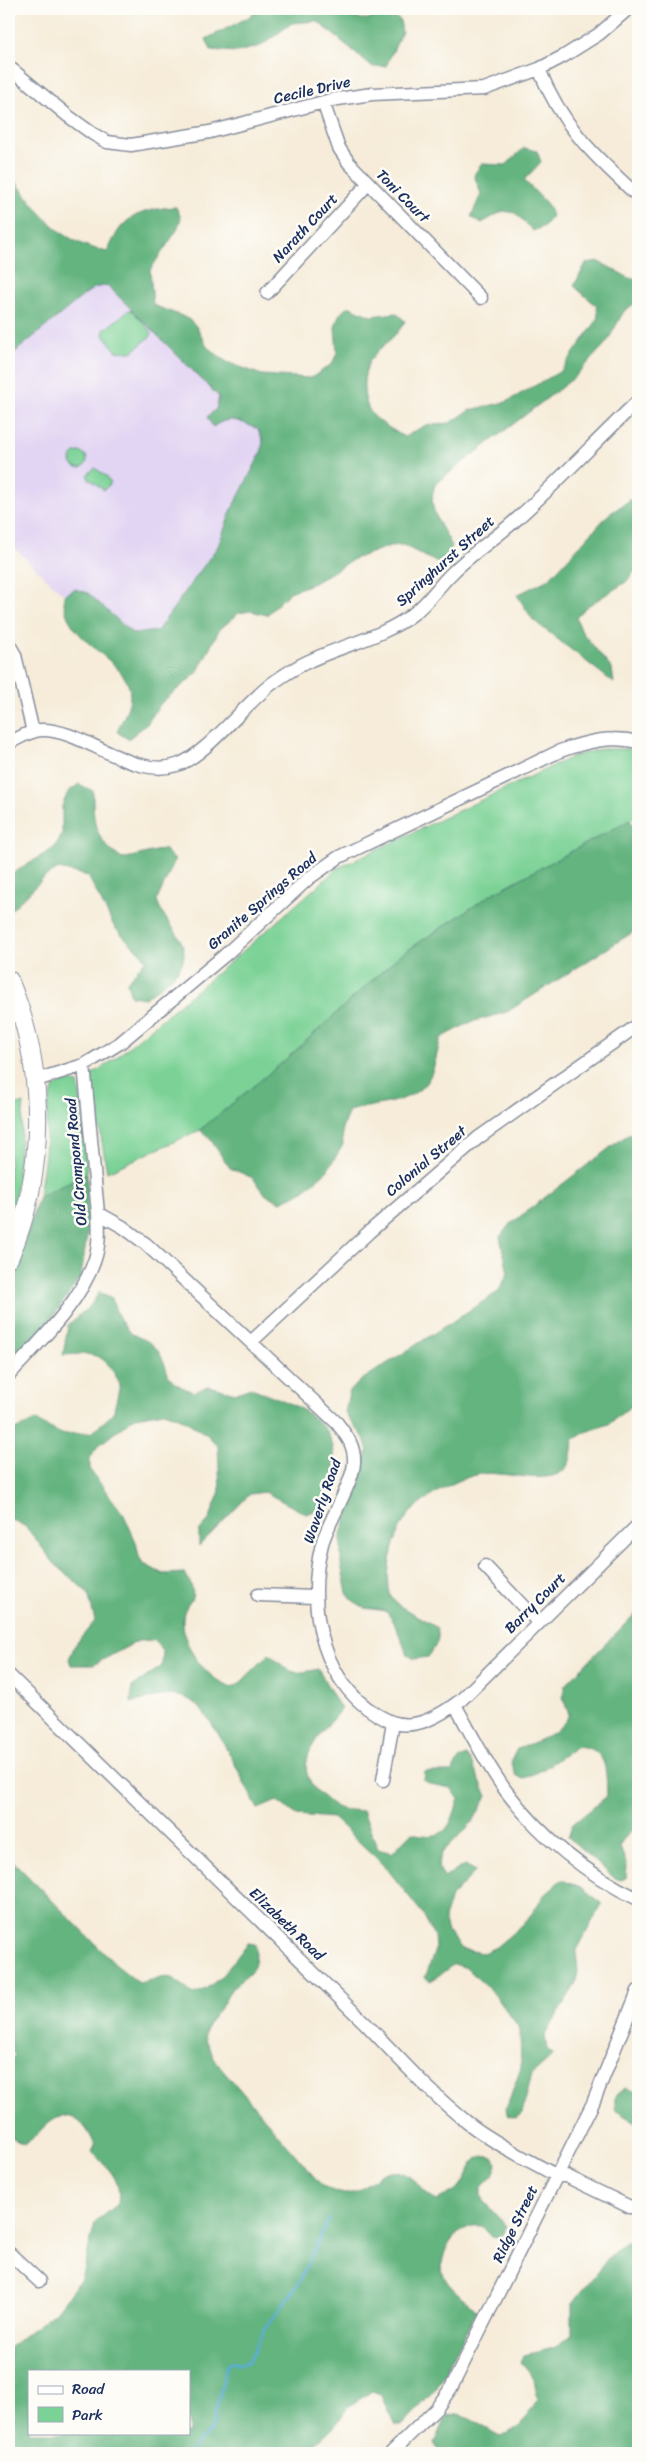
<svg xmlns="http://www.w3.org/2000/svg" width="647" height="2462" viewBox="0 0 647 2462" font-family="Sriracha,sans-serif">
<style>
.built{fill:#e2d4f3}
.green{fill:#7bd296;stroke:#4b807a}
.forest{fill:#64b47f;stroke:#40726e;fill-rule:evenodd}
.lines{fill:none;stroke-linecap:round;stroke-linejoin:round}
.stream{stroke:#5badd6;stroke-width:2.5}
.minor-casing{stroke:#888e9c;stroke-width:15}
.highway-casing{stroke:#888e9c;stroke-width:20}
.minor{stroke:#fff;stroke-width:12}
.highway{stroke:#fff;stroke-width:18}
.labels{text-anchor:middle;stroke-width:5;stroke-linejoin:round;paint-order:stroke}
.street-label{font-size:15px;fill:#1b2f5e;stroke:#fdfcf7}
</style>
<rect width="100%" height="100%" fill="#fdfcf7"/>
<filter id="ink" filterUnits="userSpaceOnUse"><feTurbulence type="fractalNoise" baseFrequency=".02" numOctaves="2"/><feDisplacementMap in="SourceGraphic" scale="10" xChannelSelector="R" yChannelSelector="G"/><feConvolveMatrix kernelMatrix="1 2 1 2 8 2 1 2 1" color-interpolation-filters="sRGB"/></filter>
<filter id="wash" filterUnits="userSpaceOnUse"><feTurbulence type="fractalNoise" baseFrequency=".0096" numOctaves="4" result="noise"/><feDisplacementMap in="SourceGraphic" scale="20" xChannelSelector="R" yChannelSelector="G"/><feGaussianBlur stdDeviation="1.12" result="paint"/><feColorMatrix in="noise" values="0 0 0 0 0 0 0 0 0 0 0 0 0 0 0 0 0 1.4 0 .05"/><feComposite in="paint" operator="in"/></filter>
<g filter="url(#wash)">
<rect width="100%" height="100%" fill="#f6ecd9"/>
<path class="built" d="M107 274 285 445 151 677 9 543V351Z"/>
<path class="green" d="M129 310 133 311 152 333 151 336 132 352 116 351 103 334 104 330Z
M71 460a8 8 0 1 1 16 0a8 8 0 1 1-16 0Z
M95 468 106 476 111 483 104 490 88 478V474Z
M601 749H628L638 753V816L492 894 399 956 283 1062 200 1130 107 1172 91 1075 112 1061 249 946 338 868 574 756Z
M72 1081 78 1084 80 1092 87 1173 39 1197 45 1155 48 1105 54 1087 61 1083Z
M24 1103 14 1211 9 1220V1107Z"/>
<path class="forest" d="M258 9H344C360 24 369 19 389 14L400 20 402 32 386 66 373 67 317 21 292 23 261 46 237 52 211 50 206 39 249 17Z
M524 148 537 151 541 162 524 180 548 205 552 216 544 226 533 231 515 213 503 211 482 223 471 217 481 194 474 175 481 164 506 165Z
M9 173C42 214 53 239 107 252 111 245 114 237 119 230 131 212 156 208 176 207L181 218 177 230 150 270 153 305 187 318 196 326 207 347 227 362 262 375 311 378 332 364 337 353 335 327 339 315 348 306 371 316 396 313 405 321C396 339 381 344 371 359 361 374 361 405 375 417 383 425 395 431 404 437L426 425 450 423 470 410 506 402 561 371 598 319 597 306 574 286 586 263 598 261 631 279 638 278V301L624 311 607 342 575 377 436 483C425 506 441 525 452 546L446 557 436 562 403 545 390 546 354 559 314 583 290 592 267 615 251 611 239 613 219 630 197 673 161 703 147 724 128 739 117 732C121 722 130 707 130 696 132 659 60 643 64 595L75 589 88 593 133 634 157 631 218 546 232 509 261 453 263 441 258 429C240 422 230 414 213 427L207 417 216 409 219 397 107 285 94 288 84 295 9 357Z
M638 495V567L626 582 586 607 576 618 582 632 612 669 614 683 533 620 517 595 549 579 609 514Z
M79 784 93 791C93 823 94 839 122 859L164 849 175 860 157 900C163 919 173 925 181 941 194 968 162 984 145 998L131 996 127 982 146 959 115 928 88 876 59 869 46 876 12 909 9 908V876L54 848 62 835V806L68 792Z
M630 820 638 832V929L507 1012 471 1022 441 1038C437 1051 435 1069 428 1080 412 1105 375 1103 349 1111L342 1128 343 1145 327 1171 302 1192 281 1202 266 1195 253 1178 230 1168 210 1139 200 1130 283 1062 399 956 492 894Z
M638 1129V1400L609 1424 586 1432 573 1440C572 1447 572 1457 569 1463 557 1490 506 1470 481 1474 457 1478 429 1495 411 1512 395 1526 378 1587 396 1603 404 1610 435 1624 437 1629 441 1639 434 1649 428 1657L414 1659 407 1654 395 1624 386 1611 365 1608 352 1600 347 1593 341 1564V1534L368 1451 364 1438 345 1413 349 1392 360 1381 498 1292 508 1273 500 1237 509 1225 620 1140Z
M87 1173 88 1229 81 1276 52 1318 9 1369V1276L20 1254 39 1197Z
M99 1292 112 1298C115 1311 123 1330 136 1336 145 1340 152 1342 158 1351 174 1376 159 1379 194 1392L208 1386 236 1393 251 1388C288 1402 339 1417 334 1465 334 1471 334 1479 332 1485 330 1493 324 1501 320 1509L306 1514 265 1492 250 1494 199 1546V1531L209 1520 220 1491 218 1446 206 1434 179 1417 164 1412 135 1417 99 1445 90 1456V1470L124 1515 136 1542 139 1557 144 1564 163 1574 185 1573C203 1604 184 1598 183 1619 181 1647 207 1679 232 1688L238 1685 269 1654C291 1672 289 1676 318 1669L341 1709C320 1735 287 1765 321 1795 339 1811 339 1809 363 1811L378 1849 392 1853 411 1833C446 1841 449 1830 459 1799L451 1788 430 1784 424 1780 425 1772H452L459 1759 466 1756 470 1760 487 1796 472 1823 442 1853 438 1866 444 1878 465 1865 476 1871 451 1897 444 1918 448 1932 462 1949 483 1953 496 1947 527 1921 544 1895 561 1880 581 1887 602 1903 576 1952 578 1972 575 1985 545 2035 547 2050 553 2055 532 2074 522 2113 516 2118 509 2116 506 2109 521 2068 520 2029 495 1995 467 1968 454 1964 431 1981 425 1978 435 1950 434 1936 423 1914 384 1865 333 1818 297 1815 277 1801 258 1809C243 1783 213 1711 188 1699 170 1691 148 1699 131 1703L132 1687 162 1666 163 1651 153 1640 138 1641 93 1665H71L69 1659 75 1645 95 1621 88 1593 54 1563 26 1527 13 1520 9 1522V1433L35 1420 61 1434 91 1433 113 1414 120 1385C105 1352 96 1353 63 1355L68 1325 91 1305Z
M638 1611V1825L622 1841 620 1847 627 1866 626 1878 620 1880 613 1877 568 1837 572 1825 607 1796C606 1769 608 1749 577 1746L542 1770 523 1779 516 1775 511 1761 517 1749C534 1743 563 1732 569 1714L563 1699 565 1685Z
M9 1857 116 1965 139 1983C169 1976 169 1971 191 1994 215 1991 234 1960 248 1943L255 1944C257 1952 256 1966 250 1973 245 1979 237 1982 232 1988 228 1994 225 2002 220 2008 200 2033 202 2038 219 2065L322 2186C329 2188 337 2193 344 2194 363 2196 377 2168 397 2171 414 2174 420 2192 437 2200 444 2196 457 2191 461 2185 470 2172 473 2150 494 2157L497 2164 493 2176 482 2187V2195L484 2202 506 2226 504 2234 498 2238 492 2237 482 2226C477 2226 471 2225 467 2228 449 2236 435 2262 446 2280 453 2291 468 2301 477 2311L436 2389 403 2425H395L380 2394 372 2391 348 2407 335 2426 317 2443 277 2450 270 2453H9V2348L58 2309 81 2279 95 2223 118 2204C122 2178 109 2170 92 2152L95 2146C92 2137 85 2125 77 2120 52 2105 44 2134 24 2144L9 2137V2061L15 2055 9 2049ZM29 2371H189V2433H29Z
M625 2088 638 2093V2124L615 2110V2097Z
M638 2238V2453H440L435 2443 447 2416 460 2413 501 2437 520 2426 538 2400 534 2379 520 2361 524 2355 554 2348 572 2334V2304L609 2257 627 2242Z"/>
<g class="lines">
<path class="stream" d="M188 2453 212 2429 226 2367 232 2362 240 2364 248 2362 265 2329 298 2284 329 2219"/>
</g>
</g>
<g filter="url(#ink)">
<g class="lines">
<g class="minor-casing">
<path id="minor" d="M9 67 68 116 93 134 107 142 131 145 210 132 331 100 372 94 484 89 539 69 564 56 599 34 628 9
M539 69C561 125 594 156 638 196
M323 102 339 148 349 163 481 298
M267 293 368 184
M9 644 15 655 33 732
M9 743C19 738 29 731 41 730 82 728 132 780 177 765 206 756 246 702 274 682 284 675 296 667 307 662 342 645 382 638 413 614 429 602 439 585 453 572 473 552 498 537 519 517 560 480 598 439 638 401
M36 1080 84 1065 120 1043 225 955 309 878 339 857 560 751C585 742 612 735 638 742
M98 1213 123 1227 146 1244 337 1423C347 1436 355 1446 354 1463 353 1483 328 1522 322 1544 305 1609 323 1691 389 1721 414 1732 441 1715 461 1700L638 1525
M251 1342 369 1232 478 1138 638 1025
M9 1375C39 1342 81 1302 95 1259 100 1244 99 1227 98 1213L84 1065
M485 1566 539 1623
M258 1595 315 1597
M9 1675 366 2024C399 2058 431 2094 468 2123 495 2144 527 2159 557 2176H566L630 2207 638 2206
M455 1705C471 1733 486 1764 506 1791 541 1837 586 1874 638 1899
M383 1780 393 1723
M9 2253 39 2281
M391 2453 436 2409 451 2388 593 2103 638 1991"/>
</g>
<g class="highway-casing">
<path id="highway" d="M9 980C46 1067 47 1172 9 1258"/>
</g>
<use href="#minor" class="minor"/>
<use href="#highway" class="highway"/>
</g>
</g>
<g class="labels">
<g class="street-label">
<text transform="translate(312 90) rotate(-13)" y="5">Cecile Drive</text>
<text transform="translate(403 196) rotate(45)" y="5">Toni Court</text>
<text transform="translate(305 228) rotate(-47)" y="5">Narath Court</text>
<text transform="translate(445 561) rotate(-42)" y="5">Springhurst Street</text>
<text transform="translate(262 901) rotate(-41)" y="5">Granite Springs Road</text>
<text transform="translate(426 1161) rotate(-40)" y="5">Colonial Street</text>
<text transform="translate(76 1162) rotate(-95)" y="5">Old Crompond Road</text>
<text transform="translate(322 1501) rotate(-71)" y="5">Waverly Road</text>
<text transform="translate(535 1603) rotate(-45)" y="5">Barry Court</text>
<text transform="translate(287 1924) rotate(44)" y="5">Elizabeth Road</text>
<text transform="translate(515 2224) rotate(-64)" y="5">Ridge Street</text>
</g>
</g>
<rect width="647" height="2462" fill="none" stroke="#fdfcf7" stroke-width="30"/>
<rect x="28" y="2370" width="162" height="65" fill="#fdfcf7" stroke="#a3aaba"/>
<rect x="38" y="2386" width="25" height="8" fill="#ffffff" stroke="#a3aaba"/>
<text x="72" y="2394" font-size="15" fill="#1b2f5e">Road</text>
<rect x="38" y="2407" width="25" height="15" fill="#7bd296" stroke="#a3aaba"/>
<text x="72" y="2420" font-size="15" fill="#1b2f5e">Park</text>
</svg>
